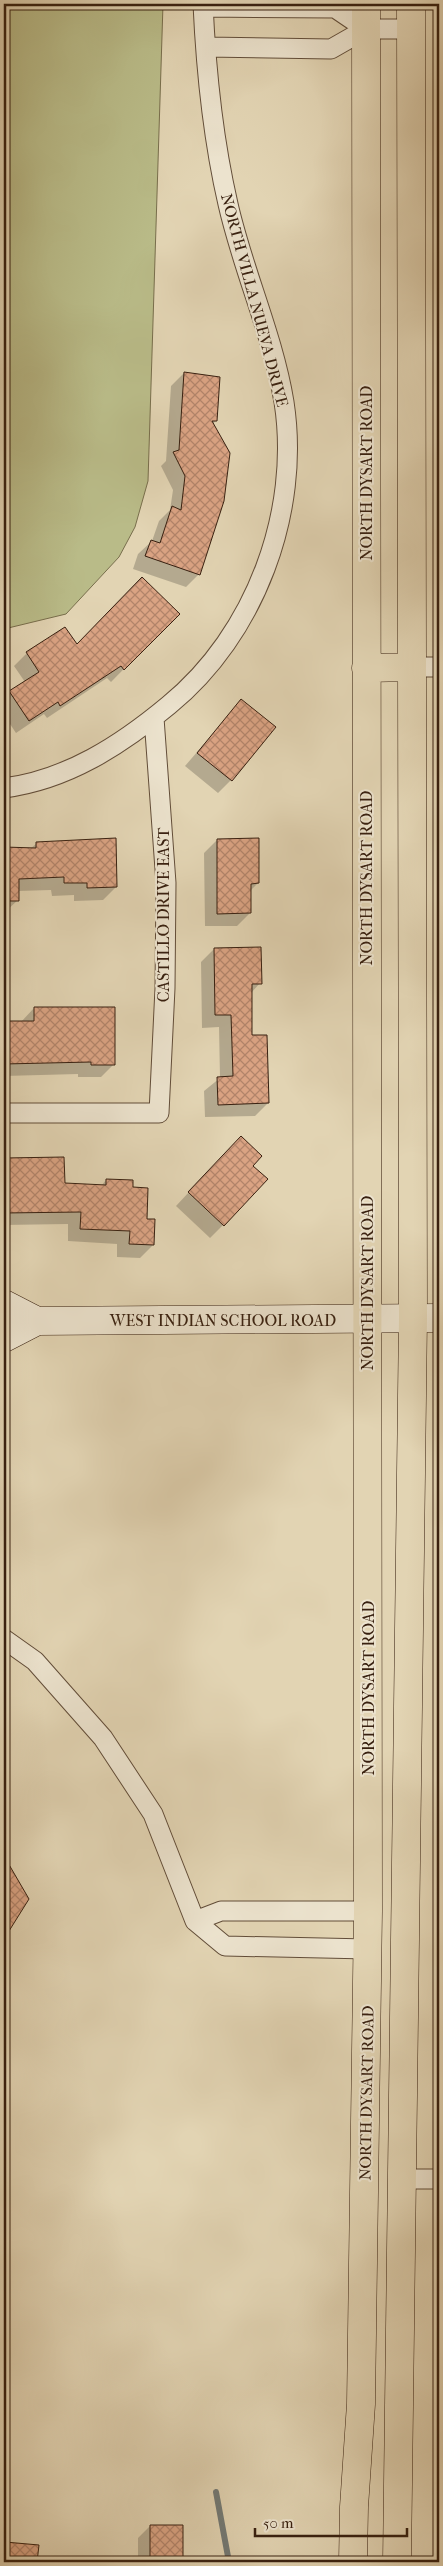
<svg xmlns="http://www.w3.org/2000/svg" width="443" height="2566" viewBox="0 0 443 2566" font-family="'IM FELL French Canon',serif">
<style>
.grass{fill:#b9bb88;stroke:#786e4c}
.park{fill:url(#park-tufts);stroke:#786e4c}
.shadow{fill:#0003}
.lines{fill:none;stroke-linecap:round;stroke-linejoin:round}
.stream{stroke:#727975;stroke-width:6}
.building{fill:url(#building-cross-hatch);stroke:#382010}
.minor-casing{stroke:#624d39;stroke-width:21}
.secondary-casing{stroke:#382010;stroke-width:29}
.primary-casing{stroke:#382010;stroke-width:29}
.minor{stroke:#ece3ce;stroke-width:19}
.secondary{stroke:#ece3ce;stroke-width:28}
.primary{stroke:#e2d4b3;stroke-width:28}
.labels{text-anchor:middle;stroke-width:4;stroke-linejoin:round;paint-order:stroke}
.street-label{font-size:16px;fill:#382010;stroke:#ece3ce}
</style>
<defs>
<pattern id="park-tufts" width="24" height="20" patternUnits="userSpaceOnUse" patternTransform="scale(1.25)"><rect width="24" height="20" fill="#b9bb88"/><path d="M3 7l-1-3M5 7V3M7 7l1-3M15 17l-1-3M17 17v-4M19 17l1-3" fill="none" stroke="#a0a074"/></pattern>
<pattern id="building-cross-hatch" width="8" height="8" patternUnits="userSpaceOnUse" patternTransform="scale(1.25)"><rect width="8" height="8" fill="#daa383"/><path d="M0 0l8 8M0 8l8-8" fill="none" stroke="#b2846a"/></pattern>
</defs>
<rect width="100%" height="100%" fill="#e2d4b3"/>
<filter id="stains"><feTurbulence type="fractalNoise" baseFrequency=".004" numOctaves="4"/><feColorMatrix values="0 0 0 0 .2 0 0 0 0 .09 0 0 0 0 .02 0 0 0 .5 -.17"/></filter>
<radialGradient id="worn" r=".72"><stop offset=".6" stop-color="#630" stop-opacity="0"/><stop offset="1" stop-color="#630" stop-opacity=".3"/></radialGradient>
<path class="grass" d="M4 4H163L148 481 135 527 119 557 66 614 4 629Z"/>
<path class="park" d="M437 522H439V628L436 625Z"/>
<path class="shadow" d="M184 373 216 421 212 424 199 574 186 587 133 569 138 554 152 541 159 521 170 510 173 490 161 466 166 461 171 386Z
M178 614 111 682 107 678 47 718 44 714 16 733 4 715V699L25 682 14 666 27 653 76 646Z
M241 701 231 780 218 793 185 766Z
M217 840 258 883 250 891V913L237 926H205L204 853Z
M37 843 116 887 103 900 74 901V895L52 896 51 890 18 891V900L4 913V850L30 849Z
M214 949 260 983 251 993V1037L268 1103 255 1116 205 1117 204 1091 220 1078 219 1027 202 1028 201 962Z
M34 1008 114 1064 101 1077H78V1074L4 1076V1022H21Z
M228 1150 252 1166 223 1225 210 1238 176 1206Z
M63 1158V1184L101 1186 106 1180 131 1188 146 1220 153 1245 140 1258 117 1257V1244L68 1241V1224L4 1225V1160Z
M4 1858 27 1899 4 1933Z
M150 2526H182V2562H138V2538Z
M4 2544 38 2546 36 2562H4Z"/>
<g class="lines">
<path class="stream" d="M437 833H439
M216 2492 229 2562"/>
</g>
<path class="building" d="M184 372 220 377 217 421H212L230 453 224 501 200 575 145 556 151 540 160 543 172 506 181 510 185 476 173 452 179 450Z
M142 577 180 614 124 670 121 666 60 706 58 702 29 721 9 691 39 672 26 652 65 627 77 644Z
M241 699 276 727 232 781 197 753Z
M116 838 117 887 87 888V883H64V877L19 879V901H4V847L36 848V842Z
M259 838V883L251 884V913L217 914V839Z
M261 947 262 984H252V1035H267L269 1103 218 1105 217 1077 233 1076 231 1015H215L214 948Z
M34 1007H115V1065H91V1062L4 1064V1021H34Z
M241 1136 262 1156 253 1166 268 1179 224 1226 188 1192Z
M64 1157 65 1183 106 1185V1179L133 1180V1187L148 1188 147 1219H155L154 1245 129 1244 130 1231 80 1229 81 1212 4 1213V1158Z
M4 1856 29 1899 4 1939Z
M150 2525H183V2562H150Z
M5 2542 39 2545 37 2562H4Z"/>
<g class="lines">
<g class="minor-casing">
<path id="minor" d="M203 7 335 8 366 29
M206 47 331 49 366 29H411
M411 667H439
M4 788C67 780 121 745 169 705 255 635 301 512 284 402 273 335 243 271 228 204 213 139 206 70 203 4
M4 1113H159L165 988 166 883 154 718
M4 1639 35 1661 103 1738 153 1814 195 1921 225 1946 368 1949
M195 1921 221 1911H368
M403 2179H439"/>
</g>
<g class="secondary-casing">
<path id="secondary" d="M4 1304 37 1321
M4 1338 37 1321 439 1318"/>
</g>
<g class="primary-casing">
<path id="primary" d="M366 668 411 667
M353 2562 354 2507 361 2404 368 1911 366 4
M397 2562 413 1318 411 4"/>
</g>
<use href="#minor" class="minor"/>
<use href="#secondary" class="secondary"/>
<use href="#primary" class="primary"/>
</g>
<g class="labels">
<g class="street-label">
<text transform="translate(255 300) rotate(75)" y="6">NORTH VILLA NUEVA DRIVE</text>
<text transform="translate(366 473) rotate(-90)" y="6">NORTH DYSART ROAD</text>
<text transform="translate(366 878) rotate(-90)" y="6">NORTH DYSART ROAD</text>
<text transform="translate(163 915) rotate(-90)" y="6">CASTILLO DRIVE EAST</text>
<text transform="translate(367 1283) rotate(-90)" y="6">NORTH DYSART ROAD</text>
<text x="223" y="1326">WEST INDIAN SCHOOL ROAD</text>
<text transform="translate(368 1688) rotate(-90)" y="6">NORTH DYSART ROAD</text>
<text transform="translate(366 2093) rotate(-89)" y="6">NORTH DYSART ROAD</text>
</g>
</g>
<rect width="443" height="2566" fill="none" stroke="#e2d4b3" stroke-width="20"/>
<rect x="5" y="5" width="433" height="2556" fill="none" stroke="#382010" stroke-width="2.5"/>
<rect x="10" y="10" width="423" height="2546" fill="none" stroke="#382010"/>
<path d="M255 2528v8h152v-8" fill="none" stroke="#382010" stroke-width="2.5"/>
<text x="263" y="2528" font-size="15" fill="#382010" stroke="#ece3ce" stroke-width="4" paint-order="stroke">50 m</text>
<rect width="100%" height="100%" filter="url(#stains)"/>
<rect width="100%" height="100%" fill="url(#worn)"/>
</svg>
